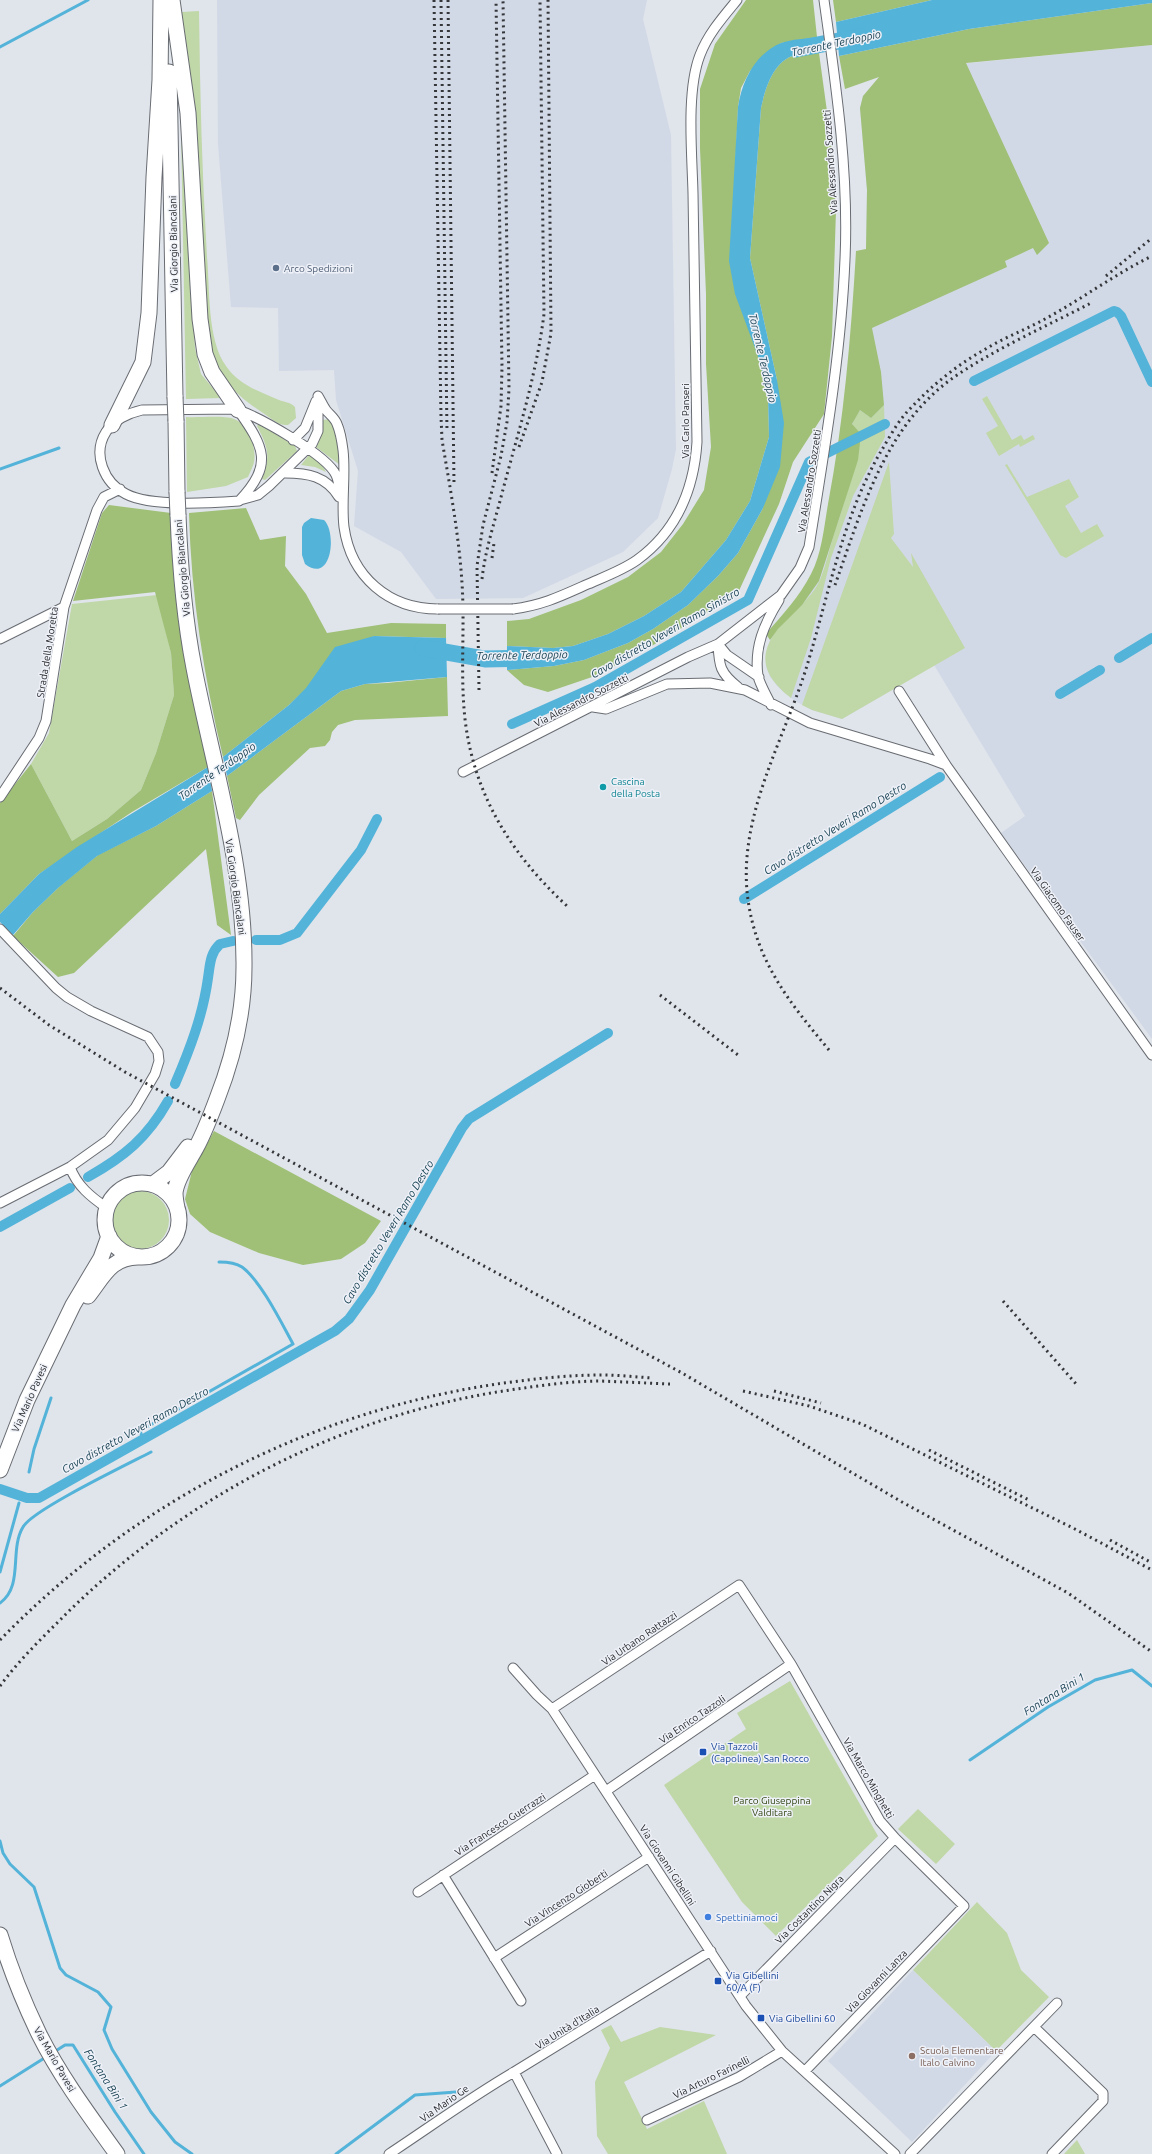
<svg xmlns="http://www.w3.org/2000/svg" width="1152" height="2154" viewBox="0 0 1152 2154" font-family="Ubuntu,sans-serif">
<style>
.built{fill:#d2d9e6}
.green{fill:#c0d7a7}
.forest{fill:#9fc076}
.water{fill:#53b3d9}
.lines{fill:none;stroke-linecap:round;stroke-linejoin:round}
.stream{stroke:#53b3d9;stroke-width:3}
.canal{stroke:#53b3d9;stroke-width:10}
.river{stroke:#53b3d9;stroke-width:17}
.minor-casing{stroke:#696d73;stroke-width:11}
.primary-casing{stroke:#696d73;stroke-width:17}
.minor{stroke:#fff;stroke-width:9}
.primary{stroke:#fff;stroke-width:15}
.rail{stroke:#343639;stroke-width:3;stroke-dasharray:2 4;stroke-linecap:butt}
.minor-bridge-casing{stroke:#696d73;stroke-width:11;stroke-linecap:butt}
.primary-bridge-casing{stroke:#696d73;stroke-width:17;stroke-linecap:butt}
.minor-bridge{stroke:#fff;stroke-width:9}
.primary-bridge{stroke:#fff;stroke-width:15}
.service-dot{fill:#5c6f8a;stroke:#eef1f8;stroke-width:1.5}
.culture-dot{fill:#0f9aa8;stroke:#eef1f8;stroke-width:1.5}
.transit-dot{fill:#1a4fb4;stroke:#eef1f8;stroke-width:1.5}
.shop-dot{fill:#3f7fe0;stroke:#eef1f8;stroke-width:1.5}
.education-dot{fill:#8d6e63;stroke:#eef1f8;stroke-width:1.5}
.labels{text-anchor:middle;stroke-width:3;stroke-linejoin:round;paint-order:stroke}
.street-label{font-size:10px;fill:#1f2023;stroke:#eef1f8}
.service-label{font-size:10px;fill:#4e5e75;stroke:#eef1f8;text-anchor:start}
.culture-label{font-size:10px;fill:#0d838f;stroke:#eef1f8;text-anchor:start}
.transit-label{font-size:10px;fill:#164399;stroke:#eef1f8;text-anchor:start}
.park-label{font-size:10px;fill:#2f430e;stroke:#eef1f8}
.shop-label{font-size:10px;fill:#366cbe;stroke:#eef1f8;text-anchor:start}
.education-label{font-size:10px;fill:#785e54;stroke:#eef1f8;text-anchor:start}
.water-label{font-size:11px;font-style:italic;fill:#143e4f;stroke:#eef1f8}
</style>
<rect width="100%" height="100%" fill="#e0e4eb"/>
<path class="built" d="M217 0H647L643 19 671 135 676 449 672 469 658 518 623 552 523 598 436 599 401 552 354 526 358 471 336 400 334 370 279 371 278 308 231 307 218 144Z
M1152 45V1039L1001 833 1025 816 934 665 842 719 812 710 795 701 779 688 770 677 766 666V654L770 640 819 581 866 272 867 190 860 108 863 96 898 70Z
M913 1970 996 2051 912 2142 828 2061Z"/>
<path class="green" d="M199 11C200 93 202 175 207 257 210 289 207 340 226 366 239 385 258 391 279 400 284 402 290 402 295 407L296 418 288 425C280 426 273 420 266 415 233 393 223 383 210 345L182 12Z
M181 131 195 348 201 374 221 398 186 399Z
M987 396 1012 440 1021 435 1024 440 1033 435 1035 439 1020 447 1019 444 999 456 986 433 998 426 982 399Z
M884 405 885 437 853 496 831 558 811 638 791 698C777 687 762 672 766 652 773 622 807 608 820 580 827 563 830 545 836 528 840 516 844 505 846 493 850 471 848 448 852 426 853 420 857 415 860 410L871 418Z
M186 417C199 418 223 415 234 419 248 424 257 448 254 462 253 467 250 472 248 477L226 486 187 492Z
M330 419 339 445 340 465 316 447 321 435 323 420Z
M259 424 295 446 297 451 265 480 262 479C271 456 268 447 257 426Z
M309 455 322 465 326 472 315 467 301 465Z
M889 462 894 534 891 538 913 567 911 553 965 648 842 719 812 710 802 705Z
M1007 464 1027 497 1069 479 1079 497 1065 506 1081 533 1097 524 1104 536 1066 558 1060 555 1005 465Z
M157 595 171 653 174 695 156 753 141 790 107 819 72 841 31 764 49 733 72 604Z
M111 1220a29 29 0 1 1 58 0a29 29 0 1 1-58 0Z
M790 1681 878 1836 776 1936 742 1902 664 1785 746 1729 737 1713Z
M918 1809 955 1844 936 1864 898 1829Z
M977 1902 1007 1933 1021 1970 1049 1997 996 2051 913 1970Z
M611 2025 621 2042 660 2027 716 2035 624 2082 647 2129 704 2101 727 2154H608L597 2136 595 2082 610 2048 601 2030Z
M1077 2140 1085 2154H1064Z"/>
<path class="forest" d="M746 0H813L817 37 781 43 750 71 741 88 738 107 735 172 759 359 768 395 769 437 750 501 726 540 681 592 644 616 608 634 573 646 553 648 507 646V621L529 619 581 600 628 577 661 552 683 524 704 490 711 447 706 364V294L700 148V89L715 44Z
M833 0H932L836 22Z
M1152 3V45L966 63 1049 243 1037 255 1033 248 1005 261 1007 267 872 328 881 372 884 405 871 418 860 410 852 424 861 434 858 460 819 581 802 605 778 629 770 640 766 634C782 615 800 596 811 574 822 553 824 527 828 504 844 420 851 336 856 251L866 249 867 190 860 108 863 96 879 77 845 89 839 56 969 29Z
M819 53 832 148 836 210 832 336 824 414 793 462 779 504 737 595 655 644 595 676 548 692 524 685 507 670 554 666 584 660 628 643 653 629 688 605 718 576 738 553 763 508 777 380 750 258 761 108C765 90 772 64 792 56 800 53 811 54 819 53Z
M109 505 171 513 189 681 208 767 132 812 39 874 0 914V803L31 764 72 841 107 819 141 790 156 753 174 695 171 653 155 592 73 601 102 513Z
M246 508 260 540 286 536 285 566 306 594 327 633 391 623 446 624V638L374 636 320 670 307 688 289 705 223 757C204 677 191 596 189 513Z
M447 677 448 716 355 720 338 725 332 732 330 740 325 746 310 748 259 795 240 820 236 818 227 776 341 691 365 684 387 683Z
M212 791 231 935 217 925 206 849 74 973 58 977 13 936 33 912 60 886 98 855 156 826Z
M214 1131 381 1221 365 1243 341 1259 303 1265 259 1253 210 1232 190 1214 185 1199 192 1171Z"/>
<path class="water" d="M932 0H1152V3L969 29 839 56 836 22Z
M817 37 819 53C811 54 800 53 792 56 772 64 765 90 761 108L750 258 777 380 784 423 780 467 763 508 738 553 718 576 688 605 653 629 628 643 584 660 554 666 507 670V646L553 648 573 646 608 634 644 616 681 592 726 540 750 501 769 437 768 395 759 359 735 294 729 261 738 107C742 81 755 54 781 43 792 39 806 39 817 37Z
M311 518 324 520C337 532 332 585 305 564L302 555V527L304 523Z
M374 636 446 638 447 677 365 684 341 691 227 776 223 757 289 705 306 688 335 647Z
M208 767 212 791 156 826 97 856 58 888 33 912 13 935 0 922V914L39 874 77 847Z"/>
<g class="lines">
<path class="stream" d="M0 47 88 0
M0 469 59 448
M142 1436 140 1431 293 1344C282 1324 261 1281 242 1267 236 1263 227 1262 219 1262
M29 1472 34 1449 51 1398
M0 1572 19 1503
M0 1603C24 1586 9 1550 23 1527 32 1510 128 1464 151 1452
M970 1760 1048 1707 1095 1680 1132 1670 1152 1686
M0 1841 3 1853 10 1864 34 1887 60 1968 66 1975 98 1992 111 2007 104 2030 112 2049 151 2112 175 2142 192 2154
M54 2052 65 2045H73L115 2112 144 2154
M0 2086 46 2057
M336 2154 415 2095 456 2092"/>
<path class="canal" d="M974 381 1114 311 1117 312 1121 316 1152 382
M1119 658 1152 638
M1060 694 1100 670
M512 724 595 687 748 600 809 462 885 424
M744 899 940 777
M256 940H280L297 933 361 850 377 819
M175 1084C190 1049 203 1015 208 978 210 965 210 953 220 944L233 941
M88 1177C125 1156 147 1138 168 1101
M0 1227 70 1188
M0 1489 27 1498H39L335 1331 349 1319 370 1290 462 1128 469 1119 608 1033"/>
<path class="river" d="M796 49 860 37
M423 648 485 659 530 658"/>
<g class="minor-casing">
<path id="minor" d="M318 396C321 401 323 406 326 410 329 414 335 418 337 424 340 431 342 442 343 450 346 476 341 502 344 527 351 577 389 609 438 609
M233 409 238 410C264 447 274 464 239 501 210 503 151 507 126 494 104 483 92 454 106 432 113 420 129 413 142 410Z
M238 410C259 417 327 455 336 475 338 479 339 486 340 490
M293 440 305 428 316 401
M285 473C308 473 326 476 339 497
M240 500 258 495 269 486 312 444 318 431V397
M513 609C543 605 561 596 588 584 604 577 623 570 637 560 677 531 694 489 697 442 696 359 694 276 693 193 692 153 686 91 700 55 708 34 723 17 737 0
M0 639 64 607
M718 644 727 655 759 677
M718 644C719 666 720 673 738 687
M899 691 946 765
M771 705C767 696 760 685 758 676 754 647 764 624 779 600
M593 707 606 709 667 684 710 683 745 690 810 723 930 759 946 765 1152 1055
M463 772 688 657 718 644 781 595 800 568 809 547C824 452 841 356 845 259 849 173 836 85 824 0
M0 797 39 738 46 721 64 607 97 510 104 497 120 489
M0 929 56 988 67 997 91 1011 148 1037 158 1052 159 1061 155 1074 135 1108 108 1140 70 1167 0 1203
M70 1167C77 1186 91 1197 107 1208
M513 1668 537 1695 552 1709 746 2006 782 2051 895 2154
M552 1709 739 1585 791 1664 880 1821 895 1838 964 1906 805 2071
M606 1791 791 1664
M443 1875 521 2001
M418 1892 595 1775
M494 1958 649 1857
M740 1996 895 1838
M1034 2027 1103 2093V2101L1052 2154
M647 2120 739 2077 782 2051
M389 2154C430 2127 471 2097 514 2072
M557 2154 514 2072 711 1951
M910 2154 1057 2003"/>
</g>
<g class="primary-casing">
<path id="primary" d="M172 0 188 113 200 319 205 354 212 372 238 410
M169 72 175 397
M176 421 177 492
M112 425 143 362 149 313 154 177 160 80 161 0
M105 1220a37 37 0 1 1 74 0a37 37 0 1 1-74 0Z
M153 1184 169 1172 188 1147
M177 1208C176 1203 175 1198 175 1193 176 1179 189 1161 196 1148 204 1133 211 1115 217 1099 233 1058 244 1011 244 967 245 866 213 766 194 668 184 617 180 567 178 515
M88 1296C103 1277 111 1257 138 1257
M0 1470 27 1400 73 1305 101 1258 109 1236
M0 1935C10 1968 24 2003 39 2034 60 2076 89 2115 117 2154"/>
</g>
<use href="#minor" class="minor"/>
<use href="#primary" class="primary"/>
<path class="rail" d="M434 0 441 416 442 440C450 487 459 536 462 583 465 629 460 674 465 719 474 796 512 855 567 906
M441 0 447 432
M448 0 454 484
M1106 276 1152 238
M519 447 542 382 551 333 548 0
M492 473 501 406 502 367 496 0
M492 558 494 543
M482 579C485 552 493 527 500 501 516 439 536 378 544 314L540 0
M835 585C861 512 884 429 950 380 992 350 1047 326 1093 302
M479 690 477 566 483 525 501 456 507 422 509 389 503 0
M0 988 49 1025 125 1072 682 1373 902 1502 1068 1593 1152 1652
M660 995 738 1055
M829 1050C790 1003 757 963 748 900 737 820 781 746 805 672 828 599 841 521 880 453 888 440 896 424 907 412 929 388 955 366 984 350 1003 338 1025 330 1045 319 1082 299 1115 274 1152 256
M1003 1301 1077 1385
M743 1391 809 1406 862 1424 1073 1528 1152 1570
M774 1391 821 1403
M929 1450 1029 1500
M1110 1540 1152 1563
M0 1640C133 1503 308 1412 497 1384 532 1379 567 1375 602 1375 619 1375 636 1377 653 1378
M0 1686C19 1660 44 1636 67 1613 188 1494 348 1412 517 1389 544 1385 573 1381 601 1381 624 1382 647 1383 670 1384"/>
<g class="minor-bridge-casing">
<path id="minor-bridge" d="M438 609H513"/>
</g>
<g class="primary-bridge-casing">
<path id="primary-bridge" d="M175 397 176 421
M177 492 178 515"/>
</g>
<use href="#minor-bridge" class="minor-bridge"/>
<use href="#primary-bridge" class="primary-bridge"/>
</g>
<circle class="service-dot" cx="276" cy="268" r="4"/>
<circle class="culture-dot" cx="603" cy="787" r="4"/>
<g class="transit-dot">
<rect x="699" y="1748" width="8" height="8" rx="2"/>
<rect x="714" y="1977" width="8" height="8" rx="2"/>
<rect x="757" y="2014" width="8" height="8" rx="2"/>
</g>
<circle class="shop-dot" cx="708" cy="1917" r="4"/>
<circle class="education-dot" cx="912" cy="2056" r="4"/>
<g class="labels">
<g class="street-label">
<text transform="translate(830 162) rotate(-94)" y="4">Via Alessandro Sozzetti</text>
<text transform="translate(173 244) rotate(-91)" y="4">Via Giorgio Biancalani</text>
<text transform="translate(685 421) rotate(-90)" y="4">Via Carlo Panseri</text>
<text transform="translate(809 481) rotate(-81)" y="4">Via Alessandro Sozzetti</text>
<text transform="translate(182 568) rotate(-95)" y="4">Via Giorgio Biancalani</text>
<text transform="translate(47 652) rotate(-81)" y="4">Strada della Moretta</text>
<text transform="translate(581 700) rotate(-27)" y="4">Via Alessandro Sozzetti</text>
<text transform="translate(236 887) rotate(82)" y="4">Via Giorgio Biancalani</text>
<text transform="translate(1058 904) rotate(55)" y="4">Via Giacomo Fauser</text>
<text transform="translate(29 1398) rotate(-66)" y="4">Via Mario Pavesi</text>
<text transform="translate(639 1638) rotate(-34)" y="4">Via Urbano Rattazzi</text>
<text transform="translate(692 1719) rotate(-34)" y="4">Via Enrico Tazzoli</text>
<text transform="translate(869 1778) rotate(60)" y="4">Via Marco Minghetti</text>
<text transform="translate(500 1824) rotate(-33)" y="4">Via Francesco Guerrazzi</text>
<text transform="translate(668 1865) rotate(57)" y="4">Via Giovanni Gibellini</text>
<text transform="translate(566 1898) rotate(-33)" y="4">Via Vincenzo Gioberti</text>
<text transform="translate(809 1909) rotate(-45)" y="4">Via Costantino Nigra</text>
<text transform="translate(876 1981) rotate(-46)" y="4">Via Giovanni Lanza</text>
<text transform="translate(567 2027) rotate(-32)" y="4">Via Unità d'Italia</text>
<text transform="translate(55 2059) rotate(60)" y="4">Via Mario Pavesi</text>
<text transform="translate(711 2077) rotate(-26)" y="4">Via Arturo Farinelli</text>
<text transform="translate(444 2103) rotate(-35)" y="4">Via Mario Ge</text>
</g>
<g class="service-label">
<text x="284" y="272">Arco Spedizioni</text>
</g>
<g class="culture-label">
<text x="611" y="785">Cascina<tspan x="611" dy="12">della Posta</tspan></text>
</g>
<g class="transit-label">
<text x="711" y="1750">Via Tazzoli<tspan x="711" dy="12">(Capolinea) San Rocco</tspan></text>
<text x="726" y="1979">Via Gibellini<tspan x="726" dy="12">60/A (F)</tspan></text>
<text x="769" y="2022">Via Gibellini 60</text>
</g>
<g class="park-label">
<text x="772" y="1804">Parco Giuseppina<tspan x="772" dy="12">Valditara</tspan></text>
</g>
<g class="shop-label">
<text x="716" y="1921">Spettiniamoci</text>
</g>
<g class="education-label">
<text x="920" y="2054">Scuola Elementare<tspan x="920" dy="12">Italo Calvino</tspan></text>
</g>
<g class="water-label">
<text transform="translate(836 43) rotate(-12)" y="4">Torrente Terdoppio</text>
<text transform="translate(763 358) rotate(77)" y="4">Torrente Terdoppio</text>
<text transform="translate(665 633) rotate(-30)" y="4">Cavo distretto Veveri Ramo Sinistro</text>
<text transform="translate(522 655) rotate(-1)" y="4">Torrente Terdoppio</text>
<text transform="translate(217 771) rotate(-35)" y="4">Torrente Terdoppio</text>
<text transform="translate(835 828) rotate(-32)" y="4">Cavo distretto Veveri Ramo Destro</text>
<text transform="translate(388 1232) rotate(-59)" y="4">Cavo distretto Veveri Ramo Destro</text>
<text transform="translate(135 1430) rotate(-29)" y="4">Cavo distretto Veveri Ramo Destro</text>
<text transform="translate(1054 1694) rotate(-32)" y="4">Fontana Bini 1</text>
<text transform="translate(106 2079) rotate(57)" y="4">Fontana Bini 1</text>
</g>
</g>
</svg>
